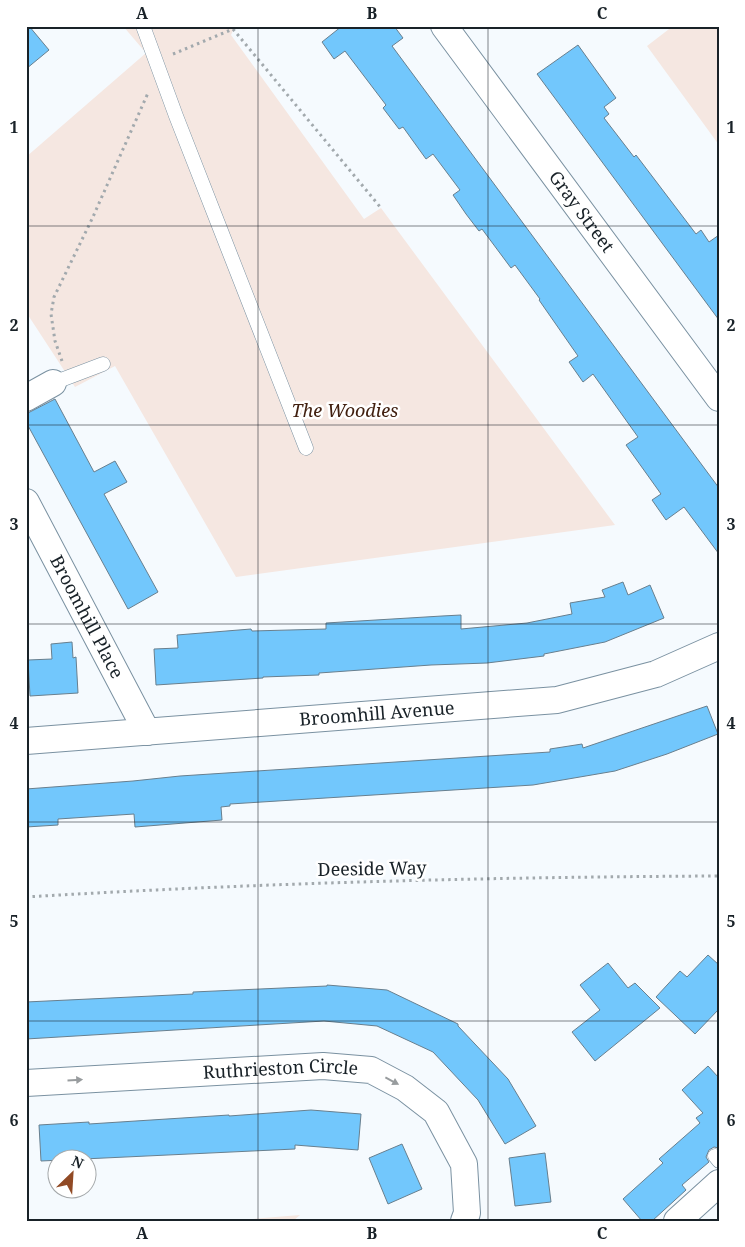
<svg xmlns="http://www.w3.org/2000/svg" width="745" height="1247" viewBox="0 0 745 1247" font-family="'Noto Serif',serif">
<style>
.green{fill:#f5e7e1}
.building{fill:#72c7fc;stroke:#687f8e}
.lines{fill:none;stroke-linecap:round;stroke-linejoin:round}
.service-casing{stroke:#7a91a1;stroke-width:15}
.minor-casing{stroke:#7a91a1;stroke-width:28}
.path{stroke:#a2a9ad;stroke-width:3;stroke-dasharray:2.5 4;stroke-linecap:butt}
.service{stroke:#fff;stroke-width:14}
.minor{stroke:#fff;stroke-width:26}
.oneway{fill:#989c9e}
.grid{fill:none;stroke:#192228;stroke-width:1;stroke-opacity:0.55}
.labels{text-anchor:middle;stroke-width:5;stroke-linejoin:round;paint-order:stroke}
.street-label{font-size:18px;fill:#192228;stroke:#fff}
.park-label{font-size:18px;font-style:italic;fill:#412010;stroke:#fff}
.neatline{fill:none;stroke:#192228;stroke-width:2}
.grid-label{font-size:16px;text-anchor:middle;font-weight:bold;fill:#192228}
</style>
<rect width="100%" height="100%" fill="#f5fafe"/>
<path class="green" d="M123 26H235L231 35 364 219 381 208 615 525 236 577 115 366 75 387 26 312V157L146 53Z
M673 26H719V145L647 46Z
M300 1215 293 1221H228Z"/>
<path class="building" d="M26 26H29L49 50 26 69Z
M342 26H394L403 38 392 46 719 488V554L684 507 666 520 652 500 661 494 626 445 638 437 593 374 583 382 569 362 578 356 539 300 540 299 515 265 511 268 482 229 479 231 466 214 453 195 460 190 433 154 426 159 403 127 399 129 383 108 386 105 345 51 334 59 322 42Z
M578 45 616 98 604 107 609 114 604 118 634 157 636 155 696 234 701 230 709 242 719 235V320L537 74Z
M55 399 94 472 115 461 127 482 104 494 158 592 128 609 26 422V414Z
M623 582 628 595 650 585 664 618 605 642 544 654V656L487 663 431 665 319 673V675L263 677V678L156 685 154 649 178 648 177 635 251 629 252 631 326 629V623L442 616 461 615V629L527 623 572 614 570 603 605 597 602 590Z
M72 642 73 658 76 657 78 693 30 696 28 660 52 659 51 644Z
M707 706 718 734 667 754 615 771 533 785 230 804V806L221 807 222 820 135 827 134 814 58 819V825L26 827V789L133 781 180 776 550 752V749L582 744 583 748Z
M708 955 719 965V1009L695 1034 656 997 680 971 687 977Z
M608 963 628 988 635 983 660 1008 595 1061 572 1032 600 1010 580 985Z
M327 985 387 990 458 1024V1026L508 1079 536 1126 505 1144 478 1100 433 1052 377 1026 324 1021 26 1039V1002L152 996 193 994V992L327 986Z
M708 1066 719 1078V1148L714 1147 709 1150 706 1157 709 1162 682 1185 686 1190 652 1221H642L623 1199 663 1163 659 1159 700 1123 696 1118 703 1113 682 1090Z
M311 1110 361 1114 358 1150 295 1145V1149L41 1161 39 1125 89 1122V1124L229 1115V1116Z
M402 1144 422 1189 388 1204 369 1158Z
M545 1153 551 1202 515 1206 509 1158Z"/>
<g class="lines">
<g class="service-casing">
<path id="service" d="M143 26 176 116 306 448
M53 383 103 364
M715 1156 719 1161"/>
</g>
<g class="minor-casing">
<g id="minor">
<path id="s1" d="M444 26 719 398"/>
<path d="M26 398 53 383"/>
<path id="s2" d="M26 502 147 732"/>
<path id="s3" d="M26 741 557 700 656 674 719 646"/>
<path id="s4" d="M26 1083 323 1066 371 1070 405 1088 436 1112 464 1164 467 1213 464 1221"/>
<path d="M677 1221 719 1183"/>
</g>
</g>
<path class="path" d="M173 54 233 29 381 208
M62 361 55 341 51 314 54 297 92 219 148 93
M26 897C257 883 488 877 719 876"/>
<use href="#service" class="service"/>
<use href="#minor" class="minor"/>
</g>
<defs><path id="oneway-solid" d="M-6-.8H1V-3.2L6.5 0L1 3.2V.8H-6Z" transform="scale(1.25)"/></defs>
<g class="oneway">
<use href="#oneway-solid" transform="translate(75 1080) rotate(-3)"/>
<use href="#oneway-solid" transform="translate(392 1081) rotate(28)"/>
</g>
<path class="grid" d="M258 26V1221M488 26V1221M26 226H719M26 425H719M26 624H719M26 822H719M26 1021H719"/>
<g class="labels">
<g class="street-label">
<text dy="6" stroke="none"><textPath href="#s1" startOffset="231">Gray Street</textPath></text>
<text dy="6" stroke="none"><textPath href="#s2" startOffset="130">Broomhill Place</textPath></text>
<text dy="6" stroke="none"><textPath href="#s3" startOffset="352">Broomhill Avenue</textPath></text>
<text transform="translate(372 869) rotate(-1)" y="6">Deeside Way</text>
<text dy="6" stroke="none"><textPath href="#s4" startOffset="255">Ruthrieston Circle</textPath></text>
</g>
<g class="park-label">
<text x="345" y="417">The Woodies</text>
</g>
</g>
<rect width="745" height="1247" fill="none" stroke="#ffffff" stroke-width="55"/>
<g transform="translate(72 1174) rotate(25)"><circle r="24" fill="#ffffff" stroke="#a3a7a9"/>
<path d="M0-4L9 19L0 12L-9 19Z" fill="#914a25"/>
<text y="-8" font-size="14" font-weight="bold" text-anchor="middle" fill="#192228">N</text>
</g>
<rect x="28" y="28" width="690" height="1192" class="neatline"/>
<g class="grid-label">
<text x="142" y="19">A</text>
<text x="372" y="19">B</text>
<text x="602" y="19">C</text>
<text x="14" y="133">1</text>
<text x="731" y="133">1</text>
<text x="14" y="331">2</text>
<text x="731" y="331">2</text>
<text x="14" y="530">3</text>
<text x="731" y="530">3</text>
<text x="14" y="729">4</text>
<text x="731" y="729">4</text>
<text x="14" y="927">5</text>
<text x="731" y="927">5</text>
<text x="14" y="1126">6</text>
<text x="731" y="1126">6</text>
<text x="142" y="1239">A</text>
<text x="372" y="1239">B</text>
<text x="602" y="1239">C</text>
</g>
</svg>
